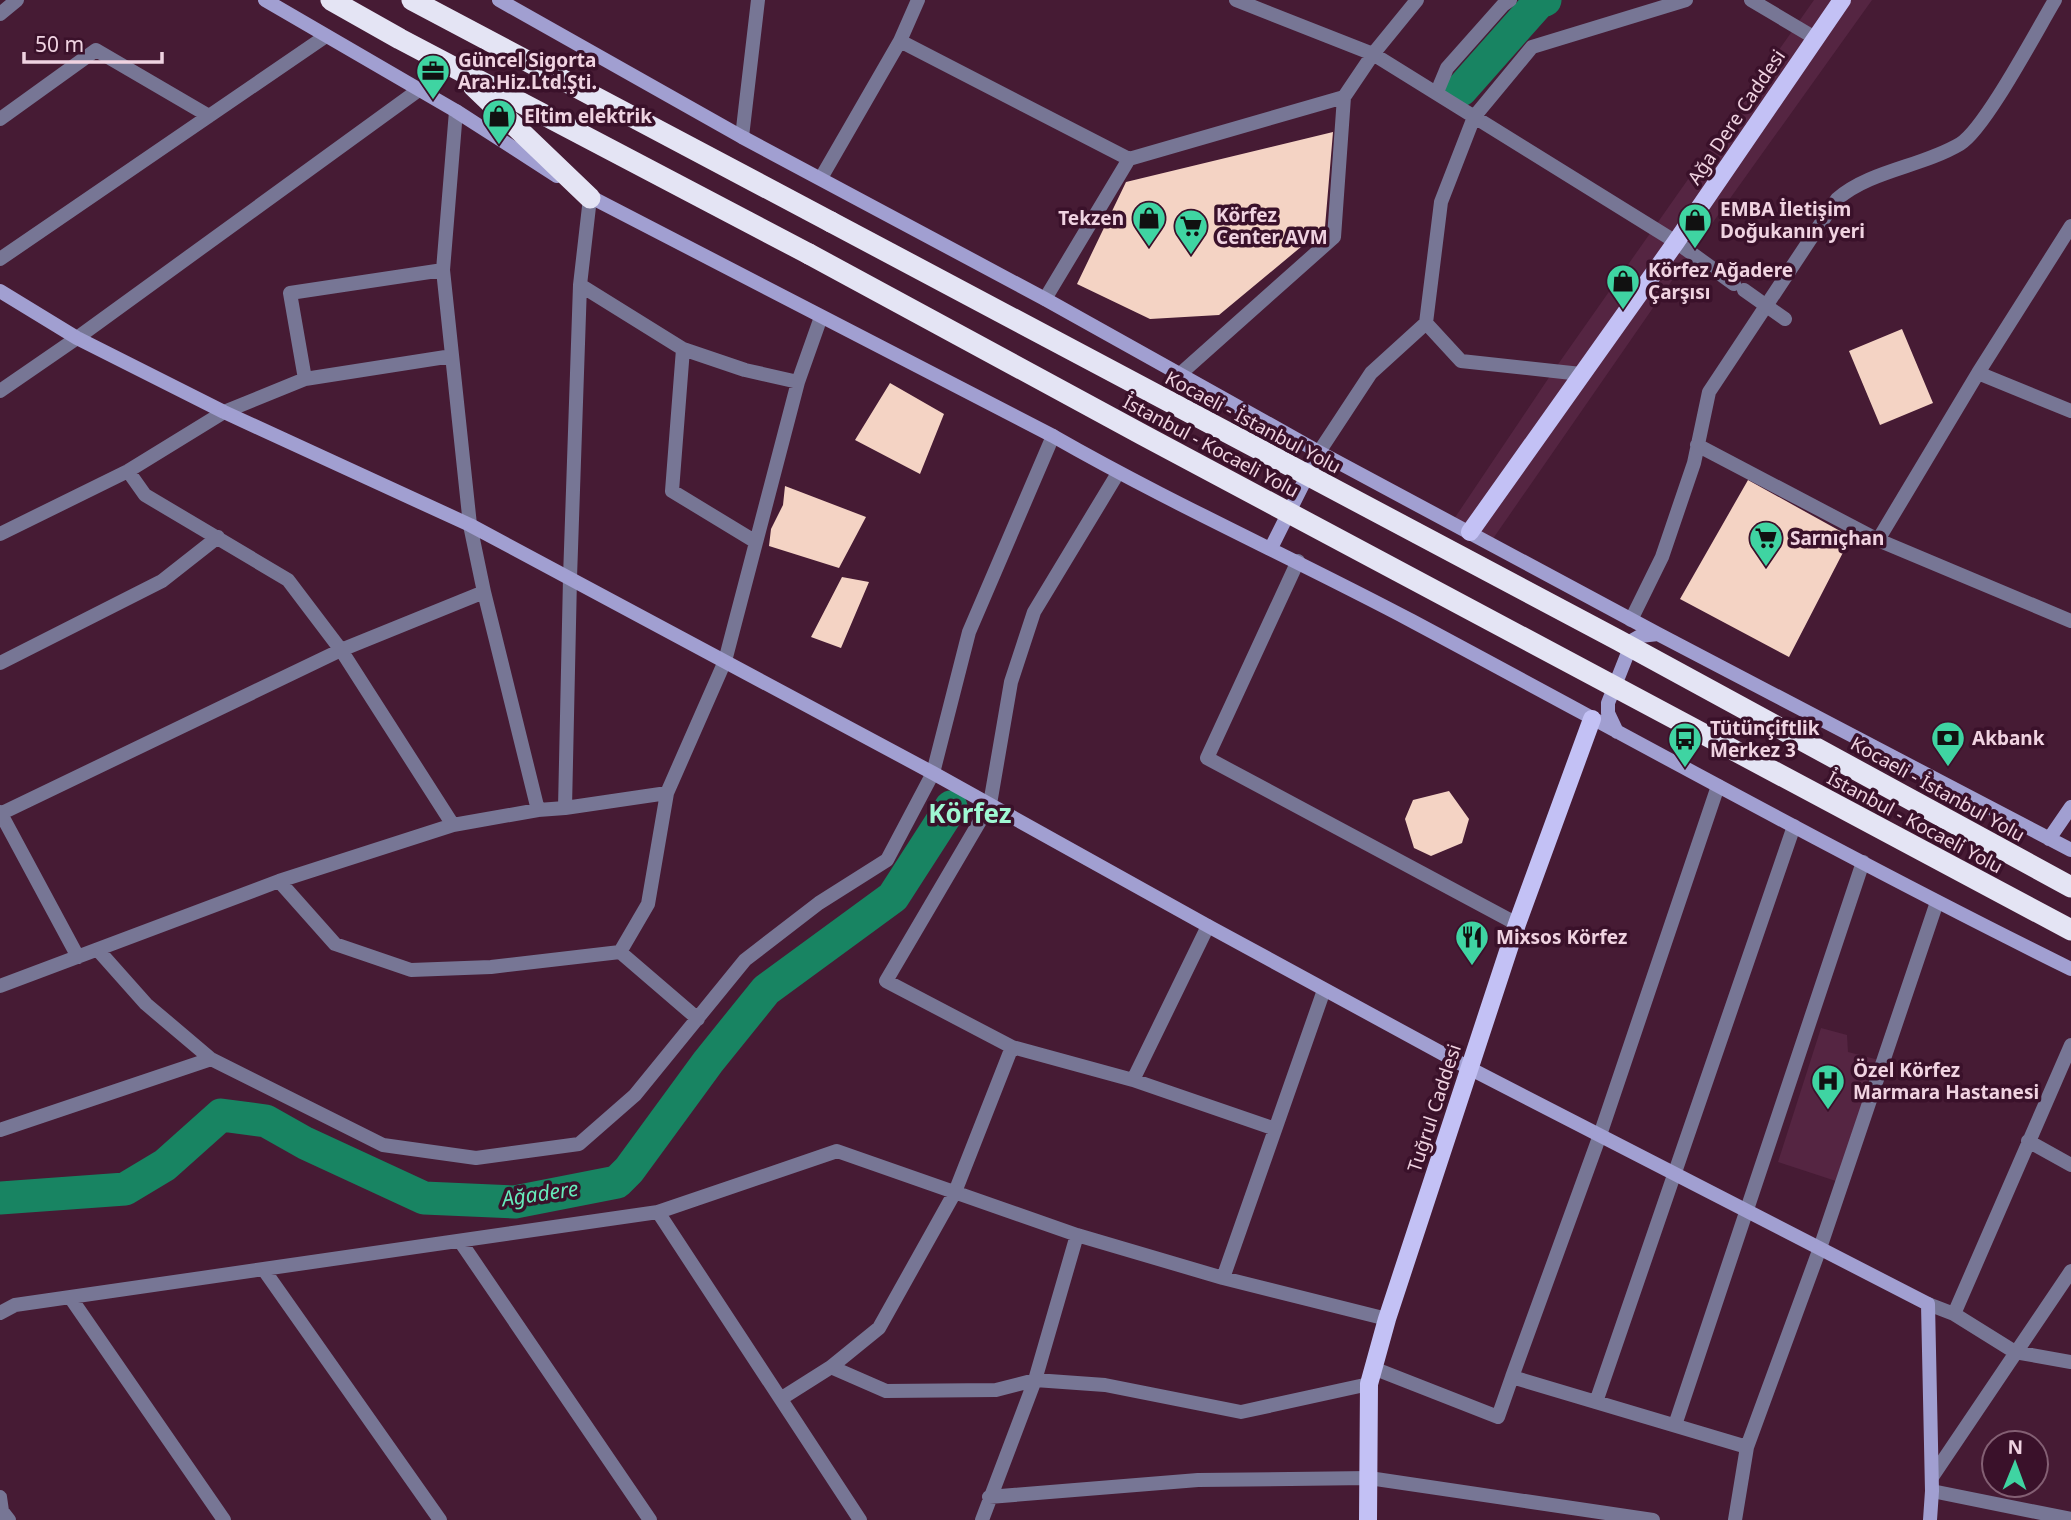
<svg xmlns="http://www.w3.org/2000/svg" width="2071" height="1520" viewBox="0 0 2071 1520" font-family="'Noto Sans',sans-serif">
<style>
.built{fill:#552542}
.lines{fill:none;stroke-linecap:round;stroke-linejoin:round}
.river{stroke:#188462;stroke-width:33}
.building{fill:#f4d3c4}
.street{stroke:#777695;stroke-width:14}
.secondary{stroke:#a19fd1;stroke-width:14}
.primary{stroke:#c3c1f5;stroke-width:18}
.highway{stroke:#e4e4f4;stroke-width:21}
.street-bridge{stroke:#777695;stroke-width:14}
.highway-bridge{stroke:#e4e4f4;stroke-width:21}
.labels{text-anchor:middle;stroke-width:7;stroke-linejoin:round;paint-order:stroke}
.poi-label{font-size:19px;font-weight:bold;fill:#f0d3e1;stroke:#3a112a;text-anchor:start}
.street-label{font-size:19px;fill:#f0d3e1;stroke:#3a112a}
.water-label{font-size:21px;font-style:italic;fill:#66eaba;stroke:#3a112a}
.district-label{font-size:26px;font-weight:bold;fill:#9ff8d3;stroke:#3a112a}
</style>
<rect width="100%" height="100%" fill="#461b34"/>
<path class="built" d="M1814 0H1872L1691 253 1490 543 1452 522 1554 370Z
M1821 1028 1847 1035 1848 1052 1879 1060 1839 1182 1778 1162Z"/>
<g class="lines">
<path class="river" d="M1461 90 1539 2 1545 0
M0 1198 125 1189 165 1165 221 1115 266 1121 305 1143 424 1198 515 1202 617 1182 629 1170 708 1062 766 990 893 897 951 807"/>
</g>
<path class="building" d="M1333 132 1325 227 1219 315 1150 319 1077 284 1126 182Z
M1902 329 1933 403 1880 425 1849 351Z
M890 383 944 414 920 474 855 440Z
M1748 480 1851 537 1789 657 1680 599Z
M785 486 866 517 839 568 769 546 771 529 783 505Z
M842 577 869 582 841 648 811 637Z
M1449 791 1469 819 1462 843 1431 856 1414 848 1405 819 1413 800Z"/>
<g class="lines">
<path class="street" d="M1236 0 1373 54 1676 242 1734 284
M1751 0 1815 38
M0 14 17 0
M900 41 1129 159
M1437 92 1447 68 1503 5 1510 0
M456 111 443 270 470 525 484 592 538 810
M0 119 96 50 209 116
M742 137 758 0
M821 178 900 41 918 0
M2071 226 1978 373 1878 540 2071 621
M0 259 326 36
M580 285 683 349 745 370 798 382
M1045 299 1129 159 1344 97 1373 54 1417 0
M683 349 672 491 756 542
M1978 373 2071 411
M1581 374 1461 361 1426 323 1441 202 1474 117 1532 47 1686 0
M1179 375 1334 237 1344 97
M305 379 290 293 443 270
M0 391 77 338 420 89
M1697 445 1878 540
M1319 452 1371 373 1426 323
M128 471 145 495 288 580 341 650 453 825
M1118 473 1034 612 1011 682 990 804 886 981 1012 1047 1133 1080 1208 926
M0 534 128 471 224 412 305 379 452 356
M1298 561 1207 758 1517 924
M1631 620 1662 557 1694 463 1709 392 1837 199C1871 170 1921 167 1960 144 1985 129 2037 30 2055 0
M0 663 162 581 218 537
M1718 786 1600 1135 1512 1377 1747 1447
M565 808 570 578 580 285 590 198
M0 812 78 957
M0 814 341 650 484 592
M279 881 335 944 411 970 491 967 620 952 648 904 667 793
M98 950 146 1004 211 1059 383 1145 476 1158 579 1144 635 1095 745 960 819 903 887 860 933 773 969 632 1053 436
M620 952 698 1019
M0 986 279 881 453 825 538 810 565 808 667 793 725 661 798 382 821 317
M1133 1080 1275 1129
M0 1130 211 1059
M2028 1141 2071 1165
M658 1212 860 1520
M460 1241 650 1520
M264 1270 440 1520
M1223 1278 1324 990
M70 1297 224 1520
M1928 1304 1954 1314 2015 1352 2071 1362
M0 1313 15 1305 658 1212 837 1151 1077 1235 1223 1278 1387 1319
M1954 1314 2071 1045
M831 1367 886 1391 996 1390 1035 1380 1105 1385 1241 1412 1369 1384
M1373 1368 1498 1417 1512 1377
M782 1398 831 1367 879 1328 955 1192 1012 1047
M1596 1402 1794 826
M1675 1425 1863 862
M1932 1477 2071 1271
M1932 1491 2071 1519
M0 1497 2 1511 9 1520
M989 1497 1198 1480 1369 1478 1653 1520
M982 1520 1035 1380 1077 1235
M1735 1520 1747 1447 1820 1248 1937 902"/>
<path class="secondary" d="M265 0 456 111 557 176
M499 0 742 137 1045 299 1319 452 1658 634 2071 850
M583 193 1053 436C1170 503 1293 558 1412 621 1631 738 1848 859 2071 969
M0 291 77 338 224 412 470 525 933 773 1208 926 1469 1068 1928 1304 1932 1491 1930 1520
M1271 548 1319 452
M1617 732 1608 713V703L1633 640 1640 636 1658 634
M2049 839 2071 807"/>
<path class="primary" d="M1470 532 1676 242 1842 0
M1368 1520 1369 1384 1387 1319 1517 924 1592 719"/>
<path class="highway" d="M331 0 400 39 809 254
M412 0 831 222
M473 86 590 198"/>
<path class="street-bridge" d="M1744 290 1785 319"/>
<path class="highway-bridge" d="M831 222 1618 640 2071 887
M809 254 1143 435 2071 930"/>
</g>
<defs>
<g id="office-pin" transform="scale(1.75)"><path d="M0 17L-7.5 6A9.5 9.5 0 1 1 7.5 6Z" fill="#3fd4a2" stroke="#3a112a"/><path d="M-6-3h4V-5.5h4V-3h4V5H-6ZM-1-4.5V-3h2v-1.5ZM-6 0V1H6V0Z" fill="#111"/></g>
<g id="shop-pin" transform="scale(1.75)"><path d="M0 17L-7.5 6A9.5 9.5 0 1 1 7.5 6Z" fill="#3fd4a2" stroke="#3a112a"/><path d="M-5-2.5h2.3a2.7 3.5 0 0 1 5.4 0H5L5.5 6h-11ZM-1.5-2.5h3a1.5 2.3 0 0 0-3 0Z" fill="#111"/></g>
<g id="supermarket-pin" transform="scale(1.75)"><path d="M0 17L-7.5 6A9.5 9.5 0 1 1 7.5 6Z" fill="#3fd4a2" stroke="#3a112a"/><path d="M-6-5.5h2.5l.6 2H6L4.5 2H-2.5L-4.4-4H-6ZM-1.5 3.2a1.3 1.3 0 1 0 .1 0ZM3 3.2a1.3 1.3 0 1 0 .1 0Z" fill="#111"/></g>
<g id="bank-pin" transform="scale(1.75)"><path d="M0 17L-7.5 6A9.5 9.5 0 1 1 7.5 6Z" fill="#3fd4a2" stroke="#3a112a"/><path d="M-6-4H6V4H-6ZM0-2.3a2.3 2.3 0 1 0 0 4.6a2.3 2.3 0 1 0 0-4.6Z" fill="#111"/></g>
<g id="bus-pin" transform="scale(1.75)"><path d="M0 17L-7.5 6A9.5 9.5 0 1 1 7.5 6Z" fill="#3fd4a2" stroke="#3a112a"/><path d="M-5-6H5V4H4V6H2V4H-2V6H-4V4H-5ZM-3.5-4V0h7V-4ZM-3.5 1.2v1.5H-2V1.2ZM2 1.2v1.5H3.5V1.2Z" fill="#111"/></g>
<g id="restaurant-pin" transform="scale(1.75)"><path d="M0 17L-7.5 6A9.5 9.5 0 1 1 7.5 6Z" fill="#3fd4a2" stroke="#3a112a"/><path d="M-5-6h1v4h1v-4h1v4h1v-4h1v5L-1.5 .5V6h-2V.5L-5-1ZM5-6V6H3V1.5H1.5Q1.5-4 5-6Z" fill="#111"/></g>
<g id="hospital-pin" transform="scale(1.75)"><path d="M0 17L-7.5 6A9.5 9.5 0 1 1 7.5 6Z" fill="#3fd4a2" stroke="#3a112a"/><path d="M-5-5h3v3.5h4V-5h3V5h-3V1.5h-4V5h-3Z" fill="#111"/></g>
</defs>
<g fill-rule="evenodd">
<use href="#office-pin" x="433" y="71"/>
<use href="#shop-pin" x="499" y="116"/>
<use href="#shop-pin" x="1149" y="218"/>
<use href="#shop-pin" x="1695" y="220"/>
<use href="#supermarket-pin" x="1191" y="226"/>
<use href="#shop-pin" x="1623" y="281"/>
<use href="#supermarket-pin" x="1766" y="538"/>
<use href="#bank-pin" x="1948" y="738"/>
<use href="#bus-pin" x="1685" y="739"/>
<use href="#restaurant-pin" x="1472" y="937"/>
<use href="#hospital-pin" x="1828" y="1081"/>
</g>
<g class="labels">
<g class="poi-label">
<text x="458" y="67">Güncel Sigorta<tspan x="458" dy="22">Ara.Hiz.Ltd.Şti.</tspan></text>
<text x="524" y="123">Eltim elektrik</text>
<text x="1720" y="216">EMBA İletişim<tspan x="1720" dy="22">Doğukanın yeri</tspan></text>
<text x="1216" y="222">Körfez<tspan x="1216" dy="22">Center AVM</tspan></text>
<text x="1124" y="225" text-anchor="end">Tekzen</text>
<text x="1648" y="277">Körfez Ağadere<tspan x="1648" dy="22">Çarşısı</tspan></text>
<text x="1790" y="545">Sarnıçhan</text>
<text x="1710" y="735">Tütünçiftlik<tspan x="1710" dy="22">Merkez 3</tspan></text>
<text x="1972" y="745">Akbank</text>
<text x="1496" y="944">Mixsos Körfez</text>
<text x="1853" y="1077">Özel Körfez<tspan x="1853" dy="22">Marmara Hastanesi</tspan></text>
</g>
<g class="street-label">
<text transform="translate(1736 117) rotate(-56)" y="7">Ağa Dere Caddesi</text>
<text transform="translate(1253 422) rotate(28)" y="7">Kocaeli - İstanbul Yolu</text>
<text transform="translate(1211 446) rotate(28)" y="7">İstanbul - Kocaeli Yolu</text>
<text transform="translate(1938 789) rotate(29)" y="7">Kocaeli - İstanbul Yolu</text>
<text transform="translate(1915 822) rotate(28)" y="7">İstanbul - Kocaeli Yolu</text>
<text transform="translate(1434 1108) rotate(-72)" y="7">Tuğrul Caddesi</text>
</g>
<g class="water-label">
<text transform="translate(540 1194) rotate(-8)" y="7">Ağadere</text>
</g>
<g class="district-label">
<text x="970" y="823">Körfez</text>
</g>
</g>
<g transform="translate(2015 1464) rotate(1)"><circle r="33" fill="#3a112a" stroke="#835f73" stroke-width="2"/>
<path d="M0-5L12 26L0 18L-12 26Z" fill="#3fd4a2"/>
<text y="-10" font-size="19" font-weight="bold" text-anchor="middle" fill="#f0d3e1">N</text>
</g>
<path d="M24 52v10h138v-10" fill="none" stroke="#f0d3e1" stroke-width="3.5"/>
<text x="35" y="52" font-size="21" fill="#f0d3e1" stroke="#3a112a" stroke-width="5" paint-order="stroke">50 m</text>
</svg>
